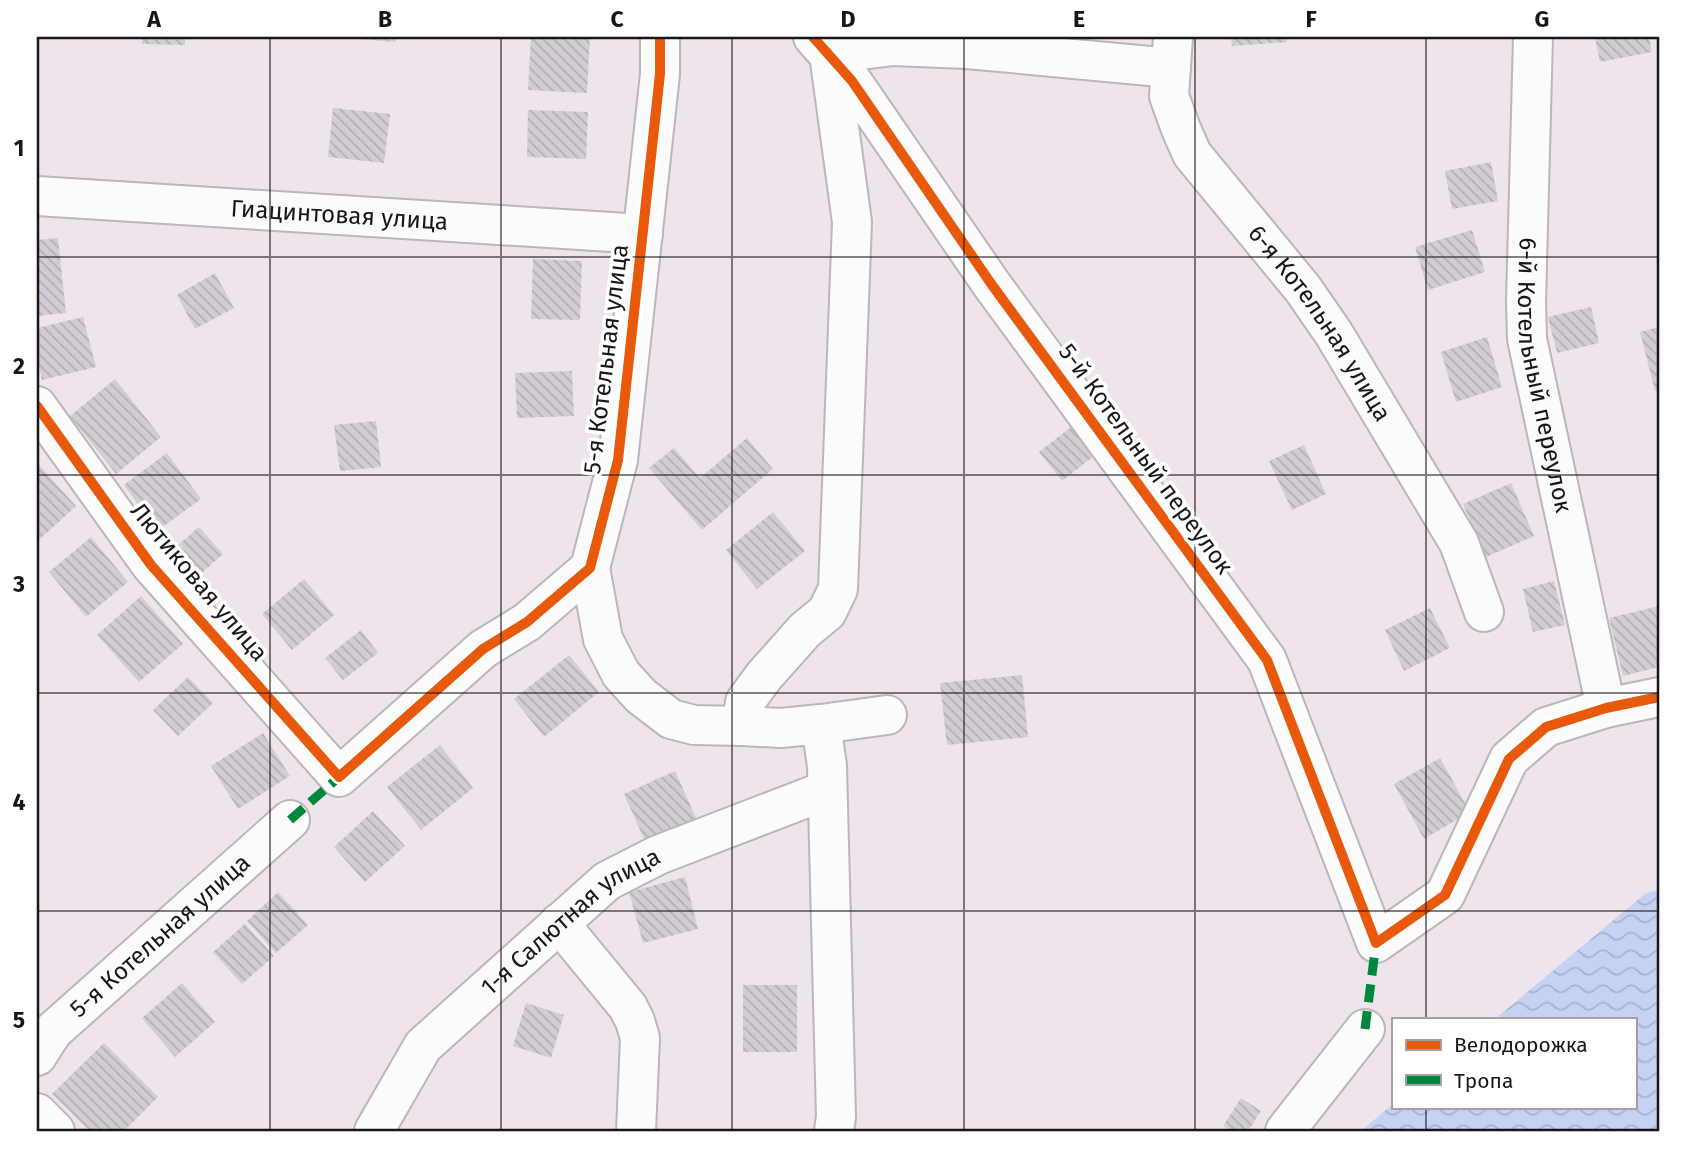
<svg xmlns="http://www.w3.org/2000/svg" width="1696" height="1168" viewBox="0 0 1696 1168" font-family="'Fira Sans',sans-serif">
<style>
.water{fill:url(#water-waves)}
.building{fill:url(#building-back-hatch)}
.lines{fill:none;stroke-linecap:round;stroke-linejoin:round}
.minor-casing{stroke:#bcb5ba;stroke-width:42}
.minor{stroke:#fcfbfc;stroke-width:38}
.quiet{stroke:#00873e;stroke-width:9;stroke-dasharray:18 9;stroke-linecap:butt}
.cycleway-casing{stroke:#fff;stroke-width:15}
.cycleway{stroke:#e8590c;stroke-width:10}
.grid{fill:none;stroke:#1b1519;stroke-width:2;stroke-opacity:0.55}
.labels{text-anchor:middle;stroke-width:7;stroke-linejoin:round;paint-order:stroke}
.street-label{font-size:24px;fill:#1b1519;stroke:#fff}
.neatline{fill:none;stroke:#1b1519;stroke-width:2.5}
.grid-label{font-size:23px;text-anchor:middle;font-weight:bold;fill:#1b1519}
</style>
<defs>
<pattern id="water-waves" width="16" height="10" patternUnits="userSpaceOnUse" patternTransform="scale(1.75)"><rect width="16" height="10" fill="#c5d2f4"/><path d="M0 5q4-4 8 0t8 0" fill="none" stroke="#a9b3d1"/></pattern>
<pattern id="building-back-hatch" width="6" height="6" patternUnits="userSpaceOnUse" patternTransform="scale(1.75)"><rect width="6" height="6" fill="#d2cdd4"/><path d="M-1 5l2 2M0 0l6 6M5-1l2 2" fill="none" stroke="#b4afb5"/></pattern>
</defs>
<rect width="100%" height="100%" fill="#eee4ec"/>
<path class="water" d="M1659 890V1131H1361L1393 1104V1107H1635V1019H1495L1646 893Z"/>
<path class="building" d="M142 37H185V45L142 44Z
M359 37H396V42L359 39Z
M531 37H590L587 93 528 90Z
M1231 37H1286L1287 42 1232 46Z
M1595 37H1649L1652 52 1600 62Z
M333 108 390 114 384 163 328 157Z
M528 110 588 112 586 159 527 157Z
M1491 162 1498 201 1452 209 1445 171Z
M1472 230 1485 272 1428 290 1415 247Z
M58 238 66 313 37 316V240Z
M533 259 582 261 580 320 531 319Z
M215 273 234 308 195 329 177 295Z
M1591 307 1599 343 1557 353 1548 317Z
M83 317 96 367 42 380 37 357V328Z
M1659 327V390L1655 391 1640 332Z
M1487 337 1502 387 1456 402 1441 352Z
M572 371 574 416 517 418 515 373Z
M115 379 161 437 116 474 70 416Z
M376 421 381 467 340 471 334 425Z
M1076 423 1099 452 1062 481 1039 452Z
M747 438 773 469 702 530 649 468 674 448 700 478Z
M1304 445 1326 494 1292 510 1269 461Z
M167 453 201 499 157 531 124 485Z
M37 463 76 506 37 542Z
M1511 483 1534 536 1486 557 1463 504Z
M773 512 805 551 757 589 726 550Z
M199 527 223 554 196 578 172 550Z
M91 537 128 582 86 617 49 572Z
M304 579 334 615 292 650 262 614Z
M1554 581 1565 625 1533 632 1523 589Z
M141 596 183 644 139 682 97 635Z
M1659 606V667L1623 676 1609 618Z
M1430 608 1450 648 1404 671 1385 630Z
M361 630 378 653 343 680 325 658Z
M569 655 599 692 544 737 514 699Z
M1022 675 1028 737 947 745 940 683Z
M188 677 213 703 178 736 153 710Z
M263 733 290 776 238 809 211 766Z
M440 745 473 788 421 830 387 787Z
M1440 758 1470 812 1424 839 1394 784Z
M675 771 696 818 645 841 624 794Z
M373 811 405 846 365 882 334 847Z
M685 877 698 929 643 943 629 892Z
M278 892 308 925 276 953 247 921Z
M245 924 274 956 242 984 213 952Z
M182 983 215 1022 175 1057 142 1018Z
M743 985H797V1052H743Z
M526 1003 564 1015 551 1058 513 1046Z
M104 1043 158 1097 124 1131H90L52 1094Z
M1241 1098 1261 1111 1248 1131H1231L1223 1126Z"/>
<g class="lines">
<g class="minor-casing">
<g id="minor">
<path d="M813 37 852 81 992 285 1267 660 1376 943 1445 895 1509 759 1546 727 1606 708 1659 697"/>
<path id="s1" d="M1173 37 1169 96 1181 129 1192 154 1303 289 1334 334 1459 543 1484 612"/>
<path id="s2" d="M1533 37 1526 302 1527 339 1606 708"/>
<path id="s3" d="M37 196 643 234"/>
<path d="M37 406 151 565 339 777 483 649 527 622 590 568 618 460 660 74V37"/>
<path d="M590 568 603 639 621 674 641 696 671 719 694 725 742 726 745 702 764 676 805 630 827 612 838 589 852 222 829 54 893 46 967 49 1171 68"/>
<path d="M821 724 887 715"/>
<path d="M742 726 781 728 821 724 827 766 836 1117 834 1131"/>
<path d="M559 923 628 1007 635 1021 640 1038 636 1131"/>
<path id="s4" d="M37 1056 53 1031 290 820"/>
<path d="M37 1113 55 1131"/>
<path id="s5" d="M374 1131 423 1046 607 881 658 855 827 790"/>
<path d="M1285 1131 1365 1029"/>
</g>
</g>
<use href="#minor" class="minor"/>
<path class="quiet" d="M290 820 339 777
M1365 1029 1376 943"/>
<g class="cycleway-casing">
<path id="cycleway" d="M813 37 852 81 992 285 1267 660 1376 943 1445 895 1509 759 1546 727 1606 708 1659 697
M37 406 151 565 339 777 483 649 527 622 590 568 618 460 660 74V37"/>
</g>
<use href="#cycleway" class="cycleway"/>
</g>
<path class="grid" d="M270 37V1131M501 37V1131M732 37V1131M964 37V1131M1195 37V1131M1426 37V1019M37 257H1659M37 475H1659M37 693H1659M37 911H1659M1426 1107V1131"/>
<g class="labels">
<g class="street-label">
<text dy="8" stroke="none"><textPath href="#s3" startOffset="303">Гиацинтовая улица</textPath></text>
<text dy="8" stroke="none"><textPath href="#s1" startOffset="334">6-я Котельная улица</textPath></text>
<text transform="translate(606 359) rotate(-83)" y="8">5-я Котельная улица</text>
<text dy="8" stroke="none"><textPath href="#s2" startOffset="340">6-й Котельный переулок</textPath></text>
<text transform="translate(1146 459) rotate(54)" y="8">5-й Котельный переулок</text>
<text transform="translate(199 582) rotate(50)" y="8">Лютиковая улица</text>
<text dy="8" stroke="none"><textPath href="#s5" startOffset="292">1-я Салютная улица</textPath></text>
<text dy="8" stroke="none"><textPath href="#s4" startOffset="173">5-я Котельная улица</textPath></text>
</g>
</g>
<rect width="1696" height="1168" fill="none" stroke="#ffffff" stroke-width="77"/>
<rect x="1392" y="1018" width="245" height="91" fill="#ffffff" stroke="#a4a1a3" stroke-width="2"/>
<rect x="1406" y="1040" width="35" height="10" fill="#e8590c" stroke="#a4a1a3" stroke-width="2"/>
<text x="1454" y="1052" font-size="21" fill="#1b1519">Велодорожка</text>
<rect x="1406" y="1075" width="35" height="10" fill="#00873e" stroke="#a4a1a3" stroke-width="2"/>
<text x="1454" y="1088" font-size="21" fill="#1b1519">Тропа</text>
<rect x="38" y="38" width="1620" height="1092" class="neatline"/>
<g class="grid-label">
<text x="154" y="27">A</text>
<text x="385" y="27">B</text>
<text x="617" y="27">C</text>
<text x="848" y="27">D</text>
<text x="1079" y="27">E</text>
<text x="1311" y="27">F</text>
<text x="1542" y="27">G</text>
<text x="19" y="156">1</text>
<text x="19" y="374">2</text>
<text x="19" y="592">3</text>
<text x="19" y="810">4</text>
<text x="19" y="1028">5</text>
</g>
</svg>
